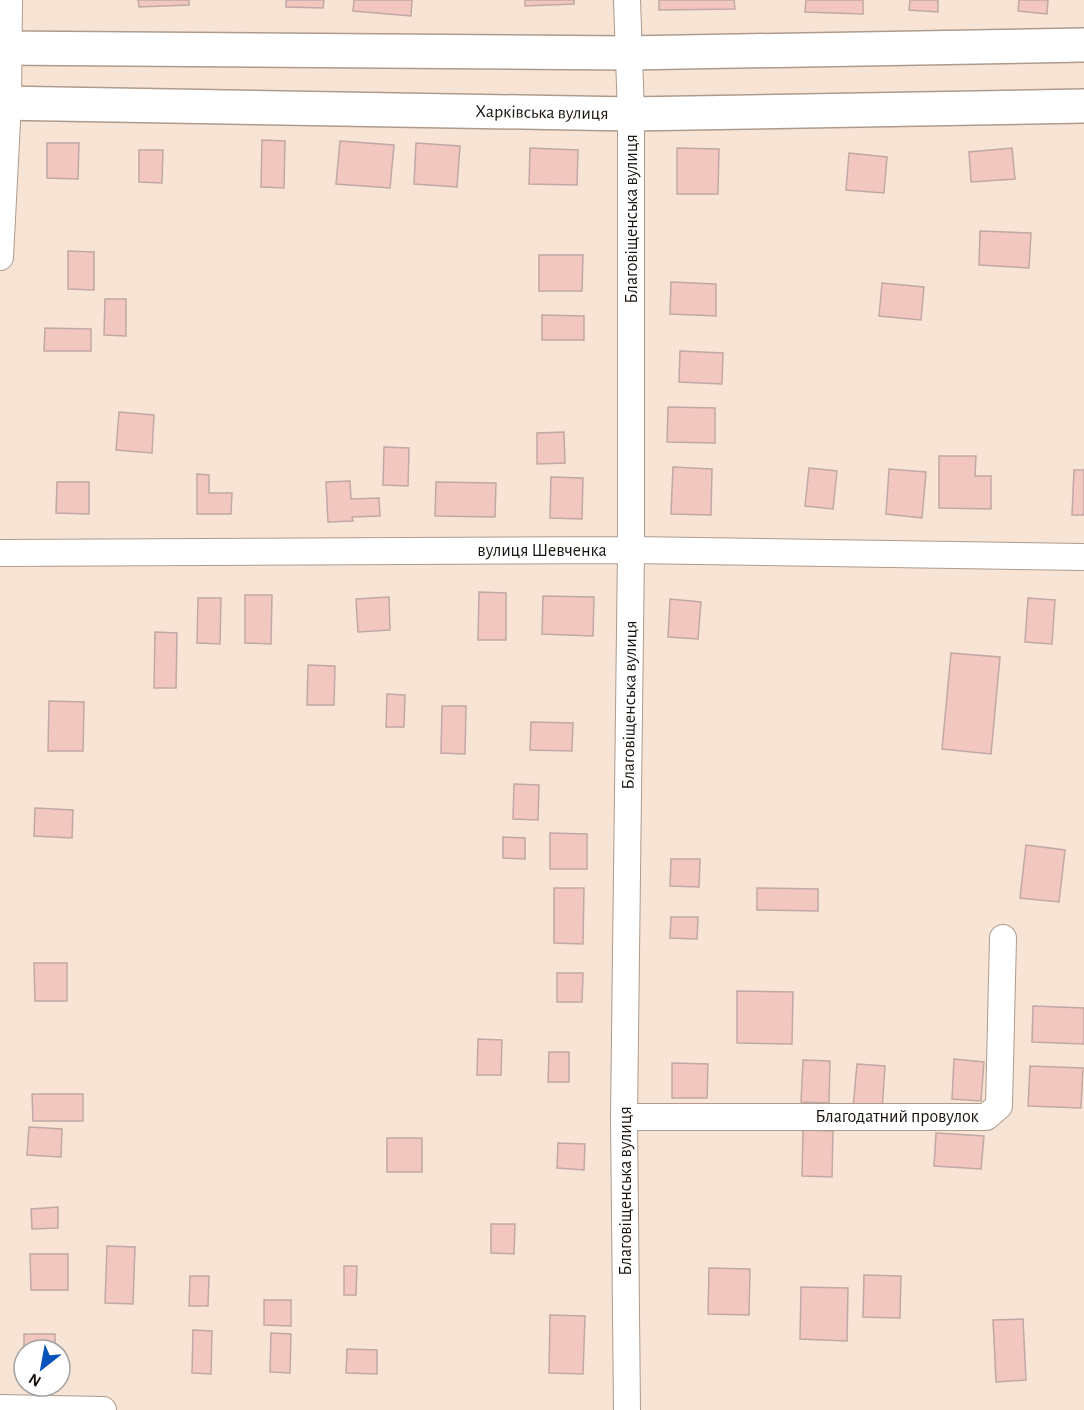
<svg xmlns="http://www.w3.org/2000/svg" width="1084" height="1410" viewBox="0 0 1084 1410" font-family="'Alegreya Sans',sans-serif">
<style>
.building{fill:#f2c7c0;stroke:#c1a8a4;stroke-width:1.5}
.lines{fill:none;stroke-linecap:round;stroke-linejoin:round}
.street-casing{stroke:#ad9b8d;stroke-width:28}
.secondary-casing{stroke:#ad9b8d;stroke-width:36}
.street{stroke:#fff;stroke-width:26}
.secondary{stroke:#fff;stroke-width:33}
.labels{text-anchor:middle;stroke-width:4.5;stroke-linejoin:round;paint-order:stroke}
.street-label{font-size:18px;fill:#1a140e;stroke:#fff}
</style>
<rect width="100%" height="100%" fill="#f8e4d5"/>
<path class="building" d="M138 0H189V5L139 7Z
M286 0H324L323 8 286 7Z
M354 0H412L411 16 353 11Z
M525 0H574V4L525 6Z
M659 0H734L735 9 659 10Z
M806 0H863V14L805 12Z
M910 0H938V12L909 10Z
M1019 0H1048L1047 14 1018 11Z
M262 140 285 141 284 188 261 187Z
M340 141 394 145 390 188 336 184Z
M47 143H79L78 179 47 178Z
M416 143 460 146 457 187 414 184Z
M530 148 578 150 577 185 529 184Z
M677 148 719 149 718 194H677Z
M1012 148 1015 179 971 182 969 152Z
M139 150H163L162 183 139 182Z
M849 153 887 157 884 193 846 190Z
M980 231 1031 233 1029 268 979 265Z
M68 251 94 252V290L68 289Z
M539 255H583L582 291H539Z
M671 282 716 284V316L670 314Z
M882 283 924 287 921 320 879 316Z
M105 299H126V336L104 335Z
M542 315 584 316V340H542Z
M45 328 91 329V351H44Z
M680 351 723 353 722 384 679 382Z
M668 407 715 408V443L667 442Z
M119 412 154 415 152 453 116 450Z
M564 432 565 463 537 464V433Z
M384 447 409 448 408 486 383 485Z
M939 456H976L975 476H991V509L939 508Z
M673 467 712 469 711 515 671 514Z
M809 468 837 471 833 509 805 506Z
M889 469 926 472 922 518 886 514Z
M1074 470H1084V515H1072Z
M197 474 209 475V493H232L231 514H197Z
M551 477 583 478 582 519 550 518Z
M350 481 351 499 379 498 380 516 352 517 353 521 328 522 326 482Z
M57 482H89V514L56 513Z
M436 482 496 483 495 517 435 516Z
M479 592 506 593V640H478Z
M245 595H272L271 644 245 643Z
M543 596 594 597 593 636 542 634Z
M389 597 390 630 358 632 356 599Z
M198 598H221L220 644 197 643Z
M1028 598 1055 600 1052 644 1025 642Z
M670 599 701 602 698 639 668 637Z
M155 632 177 633 176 688H154Z
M951 653 1000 657 991 754 942 749Z
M308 665 335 666 334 705H307Z
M387 694 405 695 404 727H386Z
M49 701 84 702 83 751H48Z
M442 706H466L465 754 441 753Z
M531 722 573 723 572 751 530 750Z
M514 784 539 785 538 820 513 819Z
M35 808 73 810 72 838 34 836Z
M550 833 587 834V869H550Z
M503 837 525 838V859L503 858Z
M1026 845 1065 850 1059 902 1020 898Z
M671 859H700L699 887 670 886Z
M554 888H584L583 944 554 943Z
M757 888 818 889V911L757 910Z
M671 917H698L697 939 670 938Z
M34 963H67V1001H35Z
M557 973H583L582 1002H557Z
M737 991 793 992 792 1044 737 1043Z
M1033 1006 1084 1008V1044L1032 1042Z
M478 1039 502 1040 501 1075H477Z
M549 1052H569V1082H548Z
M954 1059 984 1062 981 1101 952 1099Z
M803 1060 830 1061 829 1103 801 1102Z
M672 1063 708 1064 707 1098H672Z
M857 1064 885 1066 882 1110 853 1108Z
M1030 1066 1083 1068 1081 1108 1028 1106Z
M32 1094H83V1121H33Z
M29 1127 62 1129 61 1157 27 1155Z
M803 1130 833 1131 832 1177 802 1176Z
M936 1133 984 1136 981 1169 934 1166Z
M387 1138H422V1172H387Z
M558 1143 585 1144 584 1170 557 1168Z
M58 1207V1228L32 1229 31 1209Z
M491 1224H515L514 1254 491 1253Z
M107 1246 135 1247 133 1304 105 1303Z
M30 1254H68V1290H31Z
M344 1266H357L356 1295H344Z
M709 1268 750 1269 749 1315 708 1314Z
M864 1275 901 1276 900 1318 863 1317Z
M190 1276H209L208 1306H189Z
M801 1287 848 1288 847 1341 800 1339Z
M264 1300H291V1326L264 1325Z
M550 1315 585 1316 583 1374 549 1373Z
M1023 1319 1026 1380 996 1382 993 1320Z
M193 1330 212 1331 211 1374 192 1373Z
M271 1333 291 1334 290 1373 270 1372Z
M24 1334H55V1350H24Z
M347 1349 377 1350V1374L346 1373Z"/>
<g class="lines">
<g class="street-casing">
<path id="street" d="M0 257 8 103 9 0
M0 553 631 550 1084 557
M624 1117H986L999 1106 1003 938
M0 1408 103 1410
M627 1410 624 1117 631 550V114L627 0"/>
</g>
<g class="secondary-casing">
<path id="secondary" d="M0 48 628 53 1084 45
M0 103 631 114 1084 106"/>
</g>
<use href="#street" class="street"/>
<use href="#secondary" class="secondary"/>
</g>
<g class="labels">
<g class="street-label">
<text transform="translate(542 112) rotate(1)" y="6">Харківська вулиця</text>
<text transform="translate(631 219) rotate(-90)" y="6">Благовіщенська вулиця</text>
<text x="542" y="556">вулиця Шевченка</text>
<text transform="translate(629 705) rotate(-89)" y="6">Благовіщенська вулиця</text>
<text x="897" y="1122">Благодатний провулок</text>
<text transform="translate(625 1191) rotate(-90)" y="6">Благовіщенська вулиця</text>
</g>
</g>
<g transform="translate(42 1368) rotate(211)"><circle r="28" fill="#ffffff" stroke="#a3a19f" stroke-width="1.5"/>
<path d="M0-4.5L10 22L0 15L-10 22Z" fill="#0751bb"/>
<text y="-9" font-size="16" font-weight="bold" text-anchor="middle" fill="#1a140e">N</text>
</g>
</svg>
